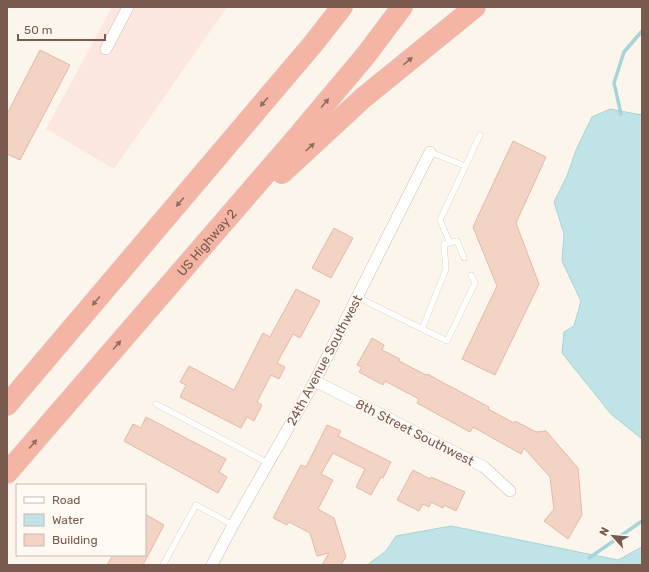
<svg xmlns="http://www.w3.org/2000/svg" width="649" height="572" viewBox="0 0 649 572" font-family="Rubik,sans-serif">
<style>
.commercial{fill:#fce7e0}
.water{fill:#c0e3e7;stroke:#a6d4d8}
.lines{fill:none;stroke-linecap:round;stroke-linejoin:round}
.stream{stroke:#a6d4d8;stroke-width:3.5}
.building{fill:#f2d3c4;stroke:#e4b9a5}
.service-casing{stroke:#cfbdb0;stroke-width:6}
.minor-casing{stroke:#cfbdb0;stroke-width:12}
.motorway-casing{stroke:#d9d1cd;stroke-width:22}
.service{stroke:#fff;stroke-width:5.5}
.minor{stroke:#fff;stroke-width:11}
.motorway{stroke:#f5b5a5;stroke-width:21}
.oneway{fill:#916d5f}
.labels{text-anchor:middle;stroke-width:3;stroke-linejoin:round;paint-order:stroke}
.street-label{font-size:13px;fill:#785b4e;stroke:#fff9f3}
</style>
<rect width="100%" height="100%" fill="#fcf5ec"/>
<path class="commercial" d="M112 7H227L114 169 46 129Z"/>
<path class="water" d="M610 109 642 115V439L611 414 562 353 564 332 574 326 581 301 562 261 564 234 554 202 567 176 576 150 592 117Z
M451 526 618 560 642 547V565H367L386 551 396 536Z"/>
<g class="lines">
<path class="stream" d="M621 114 614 83 624 52 642 31
M589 558 642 521"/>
</g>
<path class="building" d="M40 50 70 65 20 160 7 154V114Z
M513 141 546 157 516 223 539 284 495 375 462 359 497 286 473 227Z
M334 228 353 238 331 278 312 268Z
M296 289 320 301 300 338 293 334 277 363 285 367 279 379 271 375 257 402 262 405 254 421 247 417 241 428 180 397 186 385 180 382 189 366 234 390 263 333 270 337Z
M372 338 384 345 382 350 400 359 399 361 426 375 427 374 489 407 488 409 514 423 515 421 536 432 546 431 578 468 582 515 568 539 544 521 554 509 550 477 524 448 521 454 473 427 470 432 417 403 419 399 385 381 383 385 359 372 362 367 357 365Z
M146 417 226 459 219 472 227 477 218 493 124 441 133 424 141 428Z
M327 425 341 431 338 436 391 462 383 478 381 477 371 495 356 487 365 469 333 453 321 474 333 480 318 509 334 518 346 557 341 565H322L329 553 317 556 310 533 289 522 287 525 273 518 301 465 306 467Z
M413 470 430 479 431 477 465 492 456 511 444 505 443 508 431 502 429 507 423 504 419 511 397 500Z
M145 514 164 525 143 565H107L113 555H145Z"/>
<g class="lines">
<g class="service-casing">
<path id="service" d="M430 152 465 166
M450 243 440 220 480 135
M357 297 447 341 475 283 471 275
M422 329 446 269 444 244 457 241 464 258
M156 404 268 463
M163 565 196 505 233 525"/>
</g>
<g class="minor-casing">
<path id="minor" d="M106 49 128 7
M315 381 484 467 510 491
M212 565 233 525 315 381 430 152"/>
</g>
<g class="motorway-casing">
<g id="motorway">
<path d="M282 173 363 98 475 7"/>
<path d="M7 405 313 44 342 7"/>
<path id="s1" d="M7 473 293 142 366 55 402 7"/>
</g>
</g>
<use href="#service" class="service"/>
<use href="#minor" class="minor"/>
<use href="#motorway" class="motorway"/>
</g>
<defs><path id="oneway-solid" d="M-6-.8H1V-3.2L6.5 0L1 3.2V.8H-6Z"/></defs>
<g class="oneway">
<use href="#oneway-solid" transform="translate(408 61) rotate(-40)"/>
<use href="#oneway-solid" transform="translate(264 102) rotate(130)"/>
<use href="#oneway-solid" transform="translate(325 103) rotate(-50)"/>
<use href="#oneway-solid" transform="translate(310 147) rotate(-42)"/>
<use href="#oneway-solid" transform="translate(180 202) rotate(130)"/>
<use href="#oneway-solid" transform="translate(96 301) rotate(130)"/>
<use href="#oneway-solid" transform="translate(117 345) rotate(-49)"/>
<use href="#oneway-solid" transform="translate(33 444) rotate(-49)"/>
</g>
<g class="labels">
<g class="street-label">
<text dy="5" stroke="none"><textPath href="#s1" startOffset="305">US Highway 2</textPath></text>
<text transform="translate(324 360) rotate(-62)" y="5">24th Avenue Southwest</text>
<text transform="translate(415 432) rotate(27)" y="5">8th Street Southwest</text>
</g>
</g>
<rect width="649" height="572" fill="none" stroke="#785b4e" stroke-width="16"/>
<rect x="16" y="484" width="130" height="72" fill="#fff9f3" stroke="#c9bab1"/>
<rect x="24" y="497" width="20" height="6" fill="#ffffff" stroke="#c9bab1"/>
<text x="52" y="504" font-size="12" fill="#785b4e">Road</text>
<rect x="24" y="514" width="20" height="12" fill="#c0e3e7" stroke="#c9bab1"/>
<text x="52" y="524" font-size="12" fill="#785b4e">Water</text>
<rect x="24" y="534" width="20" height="12" fill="#f2d3c4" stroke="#c9bab1"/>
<text x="52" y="544" font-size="12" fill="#785b4e">Building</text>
<g transform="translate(613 536) rotate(297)" stroke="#fff9f3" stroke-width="3" paint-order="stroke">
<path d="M0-3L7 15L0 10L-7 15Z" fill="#785b4e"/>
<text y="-6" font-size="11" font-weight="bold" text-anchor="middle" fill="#785b4e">N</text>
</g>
<path d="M18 34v6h87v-6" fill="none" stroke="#785b4e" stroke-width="2"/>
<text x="24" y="34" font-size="12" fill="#785b4e" stroke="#fff9f3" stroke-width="3" paint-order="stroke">50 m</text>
</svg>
